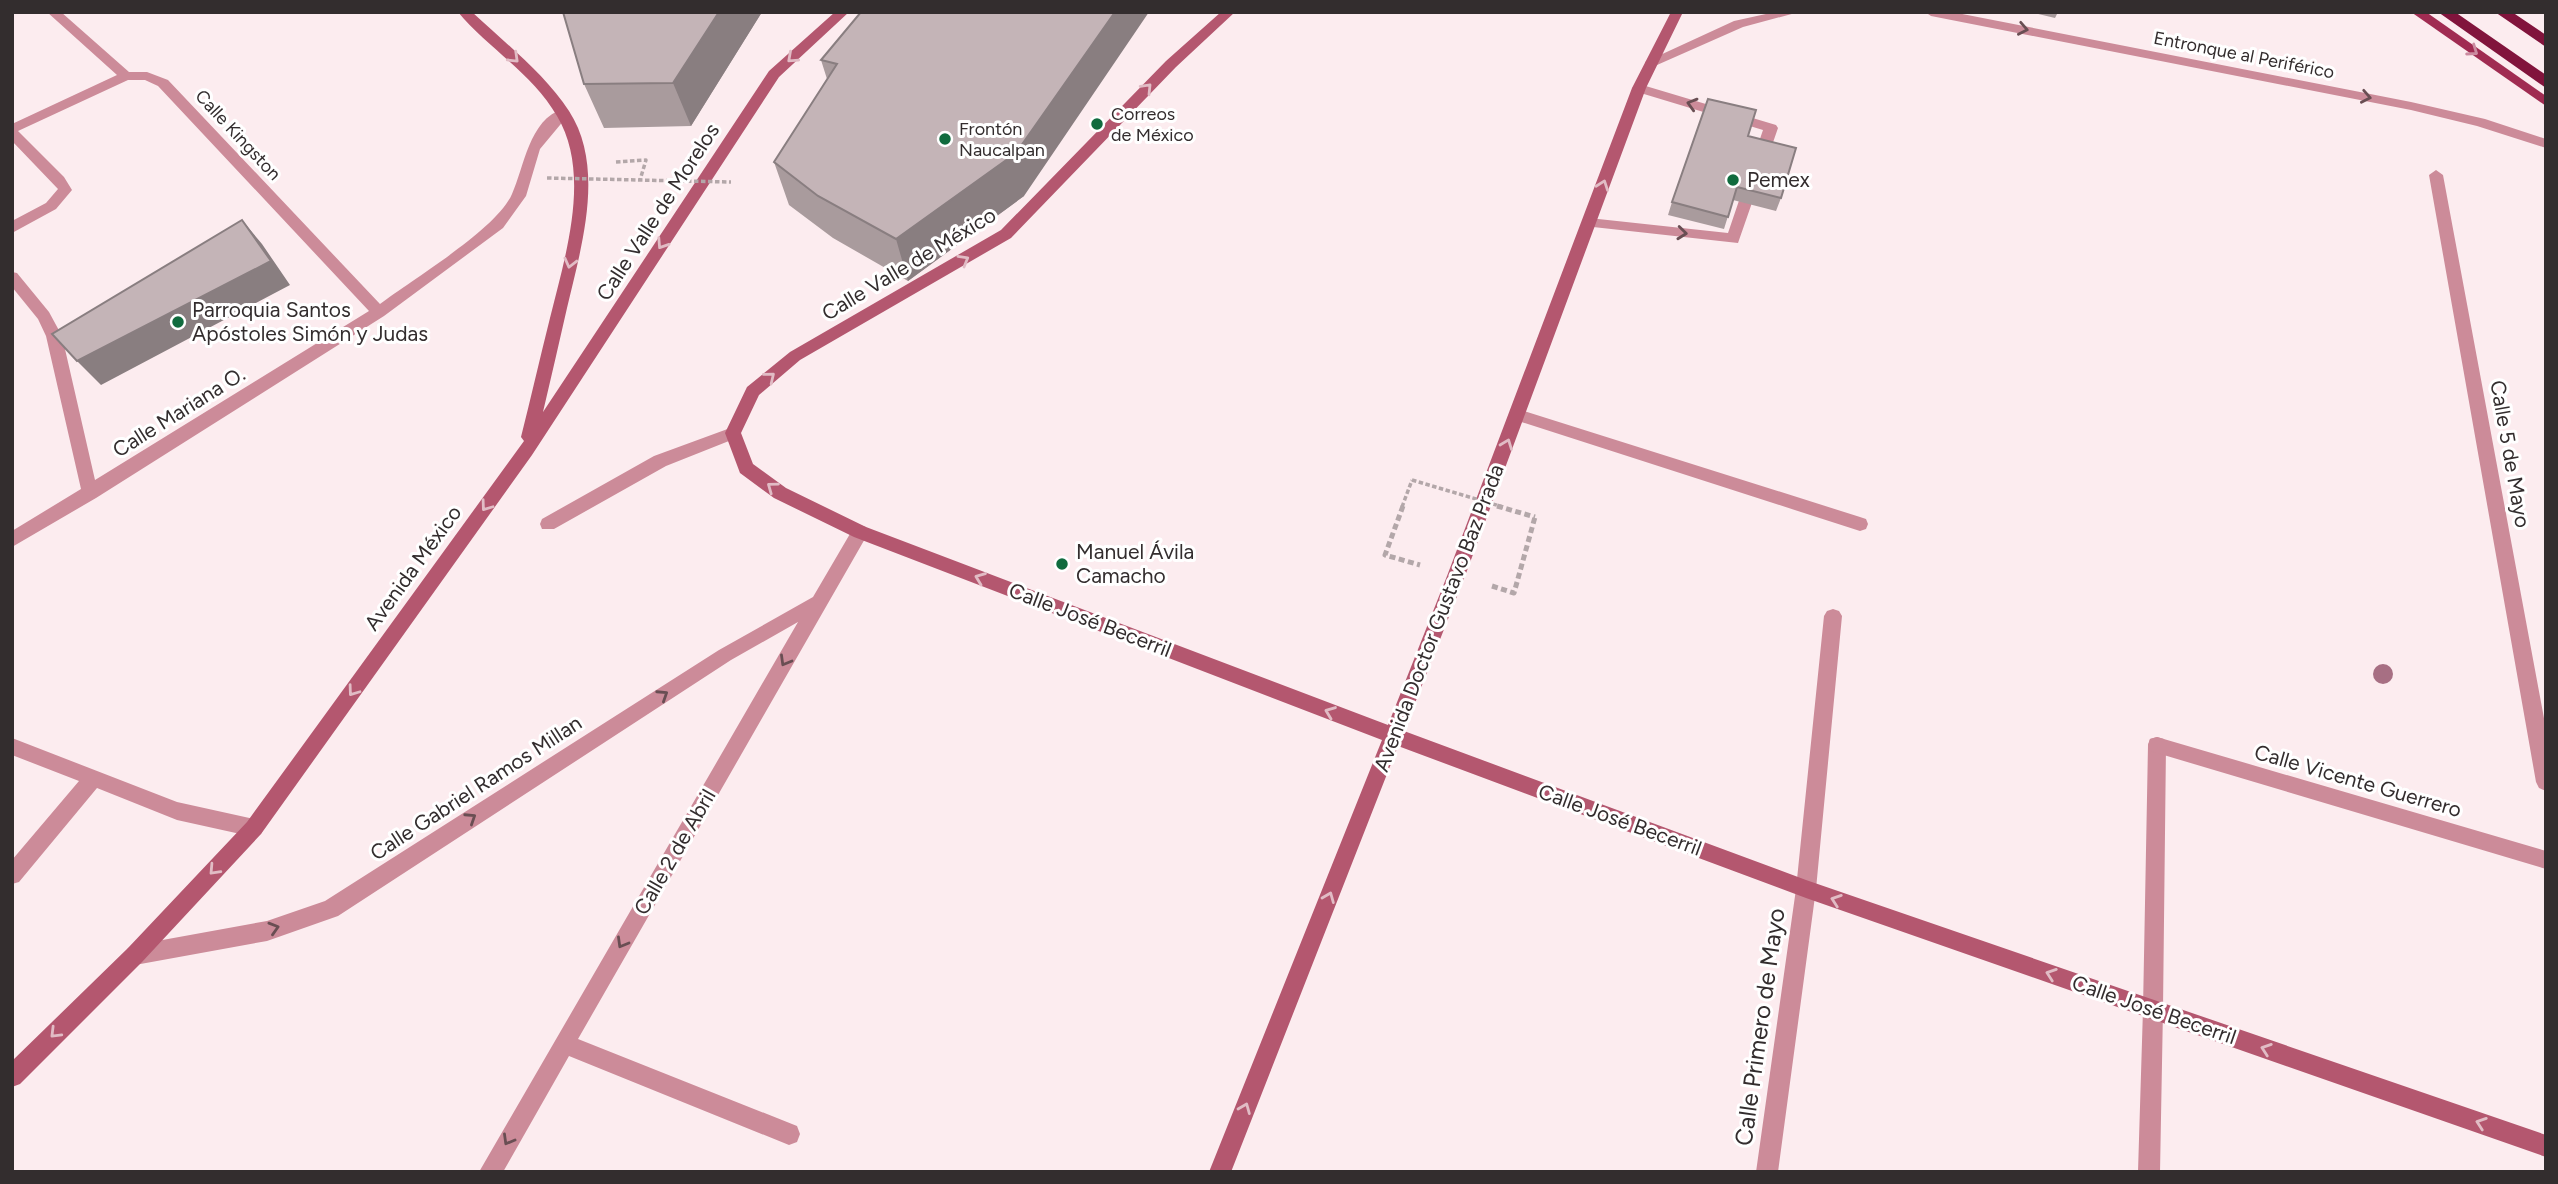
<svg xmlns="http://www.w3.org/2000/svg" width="2558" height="1184" font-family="Figtree,sans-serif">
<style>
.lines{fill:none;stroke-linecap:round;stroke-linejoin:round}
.path-far1{stroke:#b3a7a9;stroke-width:3.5;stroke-dasharray:4.5 2.5;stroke-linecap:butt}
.path{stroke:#b3a7a9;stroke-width:5;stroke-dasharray:6 3.5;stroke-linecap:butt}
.lane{fill:#cc8b99;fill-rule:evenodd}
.street{fill:#cc8b99;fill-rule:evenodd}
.secondary{fill:#b4576f;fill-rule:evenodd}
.primary{fill:#a02c52;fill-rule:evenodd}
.highway{fill:#81143c;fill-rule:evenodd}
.path-bridge-far1{stroke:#b3a7a9;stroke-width:3.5;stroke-dasharray:4.5 2.5;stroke-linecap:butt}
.path-bridge{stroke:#b3a7a9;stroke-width:5;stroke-dasharray:6 3.5;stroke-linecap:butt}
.tree{fill:#a76f83}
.wall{fill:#a99b9d}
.shaded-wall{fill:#897e80}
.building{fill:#c4b4b7;stroke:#897e80;stroke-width:2}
.oneway{stroke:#694e53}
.oneway2{stroke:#cb8ba0}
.oneway3{stroke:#e1bcc5}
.poi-dot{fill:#106b3e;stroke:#fff;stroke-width:2.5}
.labels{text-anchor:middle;stroke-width:6;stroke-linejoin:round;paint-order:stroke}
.far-street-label{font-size:18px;fill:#332d2e;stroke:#fff}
.far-poi-label{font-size:18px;fill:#332d2e;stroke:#fff;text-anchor:start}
.poi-label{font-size:21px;fill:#332d2e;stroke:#fff;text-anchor:start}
.street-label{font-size:21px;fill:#332d2e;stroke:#fff}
.near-street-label{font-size:24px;fill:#332d2e;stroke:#fff}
</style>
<rect width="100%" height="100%" fill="#fcecef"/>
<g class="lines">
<path class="path-far1" d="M616,162L646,160L640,180
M1402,507L1412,480"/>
<path class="path" d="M1403,506L1385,555L1420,565
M1492,586L1514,593L1535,517"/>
<path class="lane" d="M1639,84L1776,125L1778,128L1738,243L1584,226L1582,223L1584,220L1589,218L1728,233L1763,130L1634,91L1632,88Z
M2157,737L2164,739L2166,745L2163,1009L2160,1016L2153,1019L2146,1016L2143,1009L2148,745L2150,739Z"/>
<path class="street" d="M47,12H61L129,72H147L168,80L380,304C413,279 497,229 512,194C524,168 529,119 563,109L570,113L540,149L526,196L503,228L384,316L96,498L12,547V531L81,489L46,336L38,319L12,287V272L17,273L49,312L62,336L95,480L369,311L158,86L145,80H128L18,131L64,177L72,190L56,209L12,233V221L46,203L58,189L12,141V124L117,75Z
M1775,12H1799L1743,27L1657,65H1647L1645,62L1734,21Z
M1925,12H1952L2411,102L2485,119L2546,139V148L2477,126L2411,110L1931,16Z
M2436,170L2443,175L2546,729V791L2539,788L2536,782L2429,175Z
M1518,409L1860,517L1866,519L1868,524L1866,529L1860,531L1512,419L1510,415L1512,411Z
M733,427L741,433L739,437L666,466L554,529H542L540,524L542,519L654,456Z
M860,525L866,527L868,532L866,537L578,1039L797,1126L800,1134L797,1142L789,1145L569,1056L503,1172H479L798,622L731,660L338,916L267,941L135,965L128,962L125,955L128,948L135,945L267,921L325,901L719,650L813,597L854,527Z
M1833,609L1839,611L1842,616L1816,889L1778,1172H1756L1796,889L1824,616L1827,611Z
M2157,737L2546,851V869L2157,753L2150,751L2148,745L2150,739Z
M12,738L177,802L254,819L261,822L264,828L261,834L254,837L177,820L97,788L19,882L12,884V860L79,781L12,755Z
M2153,999L2160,1002L2163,1009L2160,1172H2138L2143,1009L2146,1002Z"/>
<path class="secondary" d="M458,12H472C505,43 544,73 569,111C606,168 581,248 567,308C559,343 551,378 543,412L769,71L835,12H849L779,77L532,455L261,834L142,962L20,1084L12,1087V1061L128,948L247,822L524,441L521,437C531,397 540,358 550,318C565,257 592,174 557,116C533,74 488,48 458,12Z
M1221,12H1235L1176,67L1011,238L800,360L759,395L741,433L753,464L786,488L866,527L1388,725L1447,576L1632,88L1671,12H1683L1646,88L1465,576L1404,731L1806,880L2546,1135V1157L1806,898L1398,746L1231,1172H1209L1382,740L854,537L774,498L740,473L725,433L747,387L790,352L1001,230L1166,61Z"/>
<path class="primary" d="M2411,12H2426L2546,96V106Z"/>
<path class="highway" d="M2438,12H2455L2546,75V88Z
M2495,12H2512L2546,35V47Z"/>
<path class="path-bridge-far1" d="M547,178L731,182
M1412,480L1503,507"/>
<path class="path-bridge" d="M1497,506L1535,517"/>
</g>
<circle class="tree" cx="2383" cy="674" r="10"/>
<path class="wall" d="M563,12H762L691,126L604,128L584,84Z
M861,12L1024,196L908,281L833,238L789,205L774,162L827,79L821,60Z
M2030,12H2058L2055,18Z
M1748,136L1781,198L1776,211L1733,200L1724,229L1668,215L1672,202Z"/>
<path class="shaded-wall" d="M719,12H762L691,126L673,83Z
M1115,12H1149L1024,196L908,281L896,239Z
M242,220L262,244L290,285L101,385L77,361Z"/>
<path class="building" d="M563,12H719L673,83L584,84Z
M861,12H1115L1016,153L896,239L818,196L774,162L837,64L821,60Z
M1708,99L1756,110L1748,136L1796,148L1781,198L1737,187L1728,217L1672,202Z
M242,220L271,261L77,361L52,334Z"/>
<defs><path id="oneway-chevron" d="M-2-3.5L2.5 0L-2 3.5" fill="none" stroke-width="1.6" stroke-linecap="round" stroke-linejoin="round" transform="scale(1.75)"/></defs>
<g class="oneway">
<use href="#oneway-chevron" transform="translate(2023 29) rotate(11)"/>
<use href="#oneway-chevron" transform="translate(2366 97) rotate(11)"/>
<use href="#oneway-chevron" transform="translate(1692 104) rotate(-164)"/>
<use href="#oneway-chevron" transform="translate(1682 233) rotate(6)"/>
<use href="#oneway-chevron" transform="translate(785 661) rotate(120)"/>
<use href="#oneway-chevron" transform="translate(663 695) rotate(-33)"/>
<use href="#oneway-chevron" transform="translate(471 818) rotate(-33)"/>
<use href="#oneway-chevron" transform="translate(274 928) rotate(-17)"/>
<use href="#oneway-chevron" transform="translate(622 943) rotate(120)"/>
<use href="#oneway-chevron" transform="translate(508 1140) rotate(120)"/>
</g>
<use class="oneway2" href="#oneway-chevron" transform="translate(2473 51) rotate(35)"/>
<g class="oneway3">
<use href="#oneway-chevron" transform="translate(514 58) rotate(44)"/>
<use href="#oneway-chevron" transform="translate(792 58) rotate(138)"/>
<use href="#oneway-chevron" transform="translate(1147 88) rotate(-46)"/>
<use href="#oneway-chevron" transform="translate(1603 185) rotate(-70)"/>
<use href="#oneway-chevron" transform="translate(662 244) rotate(123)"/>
<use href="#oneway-chevron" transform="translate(964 260) rotate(-30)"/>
<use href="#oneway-chevron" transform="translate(570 263) rotate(104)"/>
<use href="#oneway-chevron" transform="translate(770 377) rotate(-39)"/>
<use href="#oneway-chevron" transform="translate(1507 444) rotate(-69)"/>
<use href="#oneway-chevron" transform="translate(772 487) rotate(-144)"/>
<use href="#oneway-chevron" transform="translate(486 506) rotate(126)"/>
<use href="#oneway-chevron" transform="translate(980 578) rotate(-159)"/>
<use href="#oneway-chevron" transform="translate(353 691) rotate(126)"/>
<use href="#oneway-chevron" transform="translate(1330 712) rotate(-159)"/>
<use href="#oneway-chevron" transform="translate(214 870) rotate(133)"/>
<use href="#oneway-chevron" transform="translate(1329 897) rotate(-68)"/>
<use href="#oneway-chevron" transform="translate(1836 900) rotate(-161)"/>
<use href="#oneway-chevron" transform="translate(2051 974) rotate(-161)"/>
<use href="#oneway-chevron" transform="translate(55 1033) rotate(135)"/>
<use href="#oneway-chevron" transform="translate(2266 1049) rotate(-161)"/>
<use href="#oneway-chevron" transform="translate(1245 1108) rotate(-68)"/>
<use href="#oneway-chevron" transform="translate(2481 1123) rotate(-161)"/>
</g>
<g class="poi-dot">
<circle cx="1097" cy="124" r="7"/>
<circle cx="945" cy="139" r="7"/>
<circle cx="1733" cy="180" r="7"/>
<circle cx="178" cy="322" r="7"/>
<circle cx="1062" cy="564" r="7"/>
</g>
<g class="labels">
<g class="far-street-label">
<text transform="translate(2244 55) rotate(11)" y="6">Entronque al Periférico</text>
<text transform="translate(238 135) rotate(47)" y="6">Calle Kingston</text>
</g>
<g class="far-poi-label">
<text x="1111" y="120">Correos<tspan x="1111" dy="21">de México</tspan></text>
<text x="959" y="135">Frontón<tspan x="959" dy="21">Naucalpan</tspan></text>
</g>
<g class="poi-label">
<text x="1747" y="187">Pemex</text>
<text x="192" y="317">Parroquia Santos<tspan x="192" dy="24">Apóstoles Simón y Judas</tspan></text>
<text x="1076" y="559">Manuel Ávila<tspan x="1076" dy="24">Camacho</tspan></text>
</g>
<g class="street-label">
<text transform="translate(658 212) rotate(-57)" y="7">Calle Valle de Morelos</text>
<text transform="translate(909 264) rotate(-31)" y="7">Calle Valle de México</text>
<text transform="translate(179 412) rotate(-32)" y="7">Calle Mariana O.</text>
<text transform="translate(2510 454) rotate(80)" y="7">Calle 5 de Mayo</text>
<text transform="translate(413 568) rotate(-54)" y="7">Avenida México</text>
<text transform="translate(1439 618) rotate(-69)" y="7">Avenida Doctor Gustavo Baz Prada</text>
<text transform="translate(1090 620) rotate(21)" y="7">Calle José Becerril</text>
<text transform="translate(2358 781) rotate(16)" y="7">Calle Vicente Guerrero</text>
<text transform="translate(476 788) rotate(-33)" y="7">Calle Gabriel Ramos Millan</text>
<text transform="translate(1620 820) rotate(20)" y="7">Calle José Becerril</text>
<text transform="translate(675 852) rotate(-60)" y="7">Calle 2 de Abril</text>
<text transform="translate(2154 1010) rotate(19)" y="7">Calle José Becerril</text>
</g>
<g class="near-street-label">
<text transform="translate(1760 1027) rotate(-82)" y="8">Calle Primero de Mayo</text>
</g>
</g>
<rect width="2558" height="1184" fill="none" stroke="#332d2e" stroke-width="28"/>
</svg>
